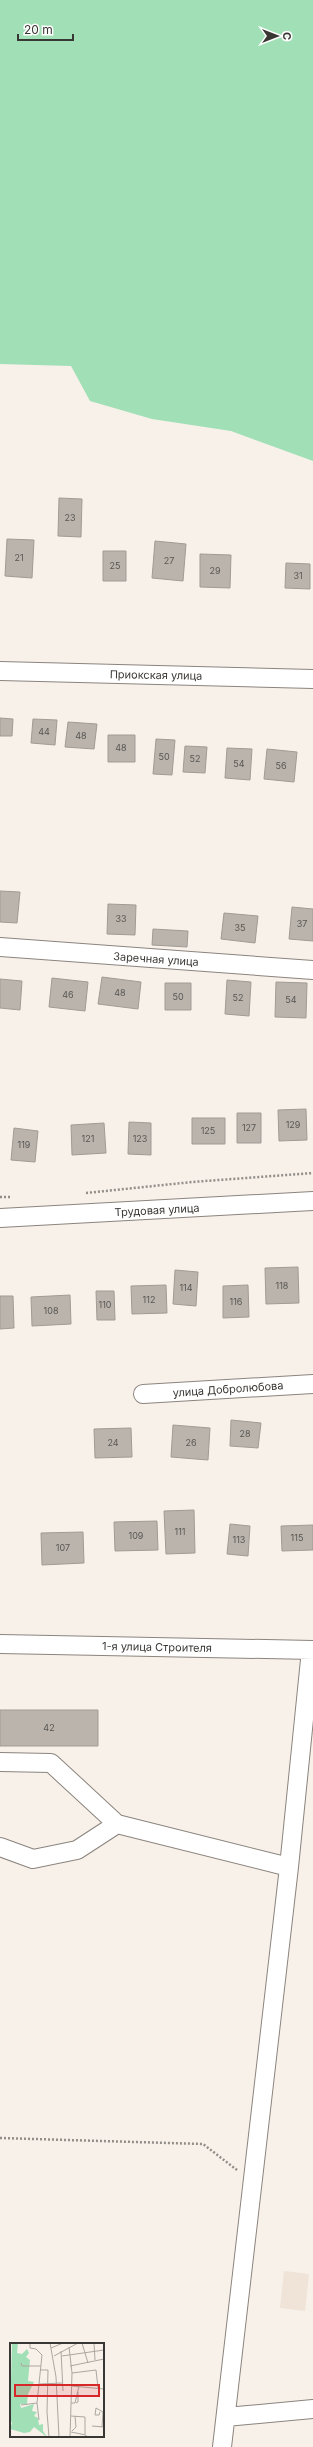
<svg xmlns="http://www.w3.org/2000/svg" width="313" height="2447" font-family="Inter,sans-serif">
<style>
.built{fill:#f0e3d7}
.green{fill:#a1dfb7}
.building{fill:#bab4ad;stroke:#a19b95}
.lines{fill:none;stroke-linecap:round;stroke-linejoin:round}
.minor-casing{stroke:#8b847e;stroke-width:20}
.path{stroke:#918d88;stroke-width:2.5;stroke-dasharray:2 2;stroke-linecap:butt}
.minor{stroke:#fff;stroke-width:18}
.labels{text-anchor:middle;stroke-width:3.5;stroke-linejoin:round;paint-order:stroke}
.number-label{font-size:9px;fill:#595652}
.street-label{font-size:11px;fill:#393734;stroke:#fff}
.inset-road{fill:none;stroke:#aca7a1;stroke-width:1}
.view{fill:#d62828;fill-opacity:0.15;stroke:#d62828;stroke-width:2}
.inset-edge{fill:none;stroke:#393734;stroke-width:2}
</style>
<rect width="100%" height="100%" fill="#f8f1ea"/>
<path class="built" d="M284,2271L309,2274L305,2311L280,2308Z"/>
<path class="green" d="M0,0H313V461L231,431L152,419L90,401L71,366L0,364Z"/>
<path class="building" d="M59,498L82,499L81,537L58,536Z
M7,539L34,540L32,578L5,576Z
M155,541L186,544L183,581L152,578Z
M103,551H126V581H103Z
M200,554L231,555L230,588L200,587Z
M286,563L310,564V589L285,588Z
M0,718L13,719L12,736H0Z
M33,719L57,720L55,745L31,743Z
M68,722L97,724L94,749L65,747Z
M108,735H135V762H108Z
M156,739L175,740L172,775L153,774Z
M185,746L207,747L205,773L183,772Z
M227,748L252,749L250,780L225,778Z
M267,749L297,752L294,782L264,779Z
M0,891L20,892L17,923L0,922Z
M108,904L136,905L135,935L107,934Z
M292,907L313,909V941L289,939Z
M224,913L258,916L255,943L221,939Z
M153,929L188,931L187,947L152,945Z
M102,977L141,982L138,1009L98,1004Z
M52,978L88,982L85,1011L49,1007Z
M0,979L22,981L20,1010L0,1008Z
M227,980L251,982L249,1016L225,1014Z
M276,982L307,983L306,1018L275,1017Z
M165,983H191V1010H165Z
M306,1109L307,1140L279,1141L278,1110Z
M237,1113H261V1143H237Z
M192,1118H225V1144H192Z
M129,1122L151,1123V1155L128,1154Z
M104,1123L106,1153L72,1155L71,1125Z
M14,1128L38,1131L35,1162L11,1160Z
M298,1267L299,1303L266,1304L265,1268Z
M175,1270L198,1272L196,1306L173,1304Z
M166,1285L167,1313L132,1314L131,1286Z
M248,1285L249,1317L223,1318V1286Z
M96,1291H114L115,1320H97Z
M70,1295L71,1324L32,1326L31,1297Z
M0,1296H13L14,1328L0,1329Z
M231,1420L261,1423L258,1448L230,1446Z
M173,1425L210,1428L208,1460L171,1457Z
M131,1428L132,1457L95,1458L94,1429Z
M194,1510L195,1553L166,1554L164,1511Z
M157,1521L158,1550L115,1551L114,1522Z
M230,1524L250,1526L248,1556L227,1554Z
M313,1525V1550L282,1551L281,1526Z
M83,1532L84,1563L42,1565L41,1533Z
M0,1710H98V1746H0Z"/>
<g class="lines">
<g class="minor-casing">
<path id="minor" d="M0,671L313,679
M0,947L313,970
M0,1218L313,1201
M143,1394L313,1384
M0,1644L313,1650
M0,1762L51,1763L117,1824L289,1867
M0,1847L33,1859L77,1850L117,1824
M226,2417L313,2409
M222,2447L289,1867L311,1650"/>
</g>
<path class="path" d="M86,1193L192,1182L313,1173
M0,1197H12
M0,2138L203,2144L237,2170"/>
<use href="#minor" class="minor"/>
</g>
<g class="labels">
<g class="number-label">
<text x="70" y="521">23</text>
<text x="19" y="561">21</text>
<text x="169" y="564">27</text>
<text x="115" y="569">25</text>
<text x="215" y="574">29</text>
<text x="298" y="579">31</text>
<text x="44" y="735">44</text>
<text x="81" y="739">48</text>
<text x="121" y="751">48</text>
<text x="164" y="760">50</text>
<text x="195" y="762">52</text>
<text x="239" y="767">54</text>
<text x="281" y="769">56</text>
<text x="121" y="922">33</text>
<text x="302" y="927">37</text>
<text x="240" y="931">35</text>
<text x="120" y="996">48</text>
<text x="68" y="998">46</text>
<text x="178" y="1000">50</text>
<text x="238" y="1001">52</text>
<text x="291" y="1003">54</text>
<text x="293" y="1128">129</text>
<text x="249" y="1131">127</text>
<text x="208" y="1134">125</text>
<text x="88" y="1142">121</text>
<text x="140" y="1142">123</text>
<text x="24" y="1148">119</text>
<text x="282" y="1289">118</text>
<text x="186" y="1291">114</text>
<text x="149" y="1303">112</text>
<text x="236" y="1305">116</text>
<text x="105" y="1308">110</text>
<text x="51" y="1314">108</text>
<text x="245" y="1437">28</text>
<text x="113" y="1446">24</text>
<text x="191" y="1446">26</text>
<text x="180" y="1535">111</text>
<text x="136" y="1539">109</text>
<text x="297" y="1541">115</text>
<text x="239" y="1543">113</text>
<text x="63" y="1551">107</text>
<text x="49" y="1731">42</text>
</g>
<g class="street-label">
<text transform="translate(156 675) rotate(1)" y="4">Приокская улица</text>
<text transform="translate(156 959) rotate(4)" y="4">Заречная улица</text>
<text transform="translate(157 1210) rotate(-3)" y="4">Трудовая улица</text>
<text transform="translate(228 1389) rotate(-4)" y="4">улица Добролюбова</text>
<text transform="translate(157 1647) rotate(1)" y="4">1-я улица Строителя</text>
</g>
</g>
<g transform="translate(10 2343)">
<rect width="94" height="94" fill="#f8f1ea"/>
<path d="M2,0H8L7,10L12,11L17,6L19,10L16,14L20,17L18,38L24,39L18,51L17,61H10L11,65L24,61L22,68L27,69L24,73L28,75L29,82L33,81V88L37,94L24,84L20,89L14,90L0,86L2,80L0,76Z" fill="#a1dfb7"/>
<path class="inset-road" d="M20,0V5L26,6L32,12M40,0L46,34L49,94M72,0L78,20M84,0L85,17M59,4L62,30L60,94M41,5L53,0M51,8L53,48M44,13L68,0M52,13L94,7M11,20L12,23H31M60,23L94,16M31,27H38L37,69L39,94M62,30L86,27L88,45M29,41L52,40M62,43L94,46M61,60H65L69,43M66,60L68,59V49M11,62L27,60M90,69L89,72H85L86,65L93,69L92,84M61,73L75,74V91M29,77L27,60L32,12M82,83L94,84M62,88L66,84L65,73M61,89L76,92V94"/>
<path class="view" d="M5,42H89V53H5Z"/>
<rect width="94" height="94" class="inset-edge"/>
</g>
<g transform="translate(277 36) rotate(90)" stroke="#ffffff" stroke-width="3" paint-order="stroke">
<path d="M0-3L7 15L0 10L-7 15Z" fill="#393734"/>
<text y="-6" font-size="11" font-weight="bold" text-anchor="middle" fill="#393734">С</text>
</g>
<path d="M18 34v6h55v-6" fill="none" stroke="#393734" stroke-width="2"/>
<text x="24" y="34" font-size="12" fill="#393734" stroke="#ffffff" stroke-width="3" paint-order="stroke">20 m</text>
</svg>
